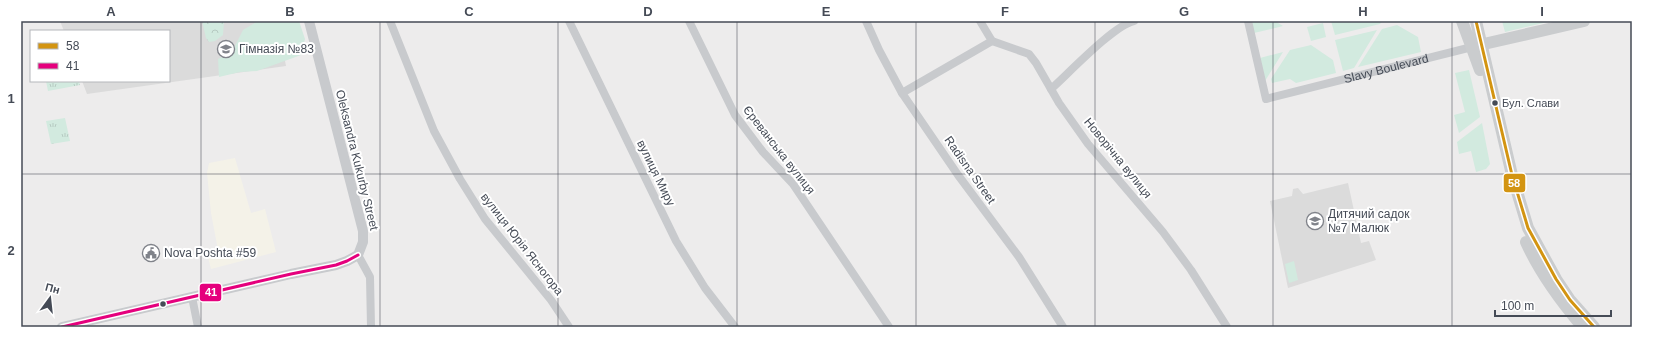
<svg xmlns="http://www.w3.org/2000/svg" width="1653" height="348" font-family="Helvetica,sans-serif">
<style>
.commercial{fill:#f4f2e8}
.education{fill:#dbdbdb}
.grass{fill:#d2eadf}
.forest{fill:url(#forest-crowns)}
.park{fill:url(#park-tufts)}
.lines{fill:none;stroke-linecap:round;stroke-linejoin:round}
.minor{stroke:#c8cacd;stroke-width:8}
.tertiary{stroke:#c8cacd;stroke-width:10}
.secondary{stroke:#caccce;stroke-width:12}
.bus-1-casing{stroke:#fff;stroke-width:6}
.bus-2-casing{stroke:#fff;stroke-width:6}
.bus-1{stroke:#d39411;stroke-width:3}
.bus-2{stroke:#e5007d;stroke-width:3}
.grid{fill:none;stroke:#454b56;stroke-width:1;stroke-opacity:0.55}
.bus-dot{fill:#454b56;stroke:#fff;stroke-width:1.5}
.labels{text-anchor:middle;stroke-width:4;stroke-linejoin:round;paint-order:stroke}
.bus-label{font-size:11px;fill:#454b56;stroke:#fff;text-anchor:start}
.poi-label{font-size:12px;fill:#454b56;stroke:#fff;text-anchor:start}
.street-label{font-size:12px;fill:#454b56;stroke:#fff}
.line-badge{stroke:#fff;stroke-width:1.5}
.badge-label{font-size:11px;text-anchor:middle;font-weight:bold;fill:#fff}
.neatline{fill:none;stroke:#454b56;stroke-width:1.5}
.grid-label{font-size:13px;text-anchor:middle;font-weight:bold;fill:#454b56}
</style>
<defs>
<pattern id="forest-crowns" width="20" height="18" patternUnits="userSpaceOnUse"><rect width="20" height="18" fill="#d2eadf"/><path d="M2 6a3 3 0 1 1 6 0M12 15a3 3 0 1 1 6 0" fill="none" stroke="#b6cac1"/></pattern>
<pattern id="park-tufts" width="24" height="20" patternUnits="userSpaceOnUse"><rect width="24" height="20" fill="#d2eadf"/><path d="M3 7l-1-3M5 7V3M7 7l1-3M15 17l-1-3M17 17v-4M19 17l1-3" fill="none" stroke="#b6cac1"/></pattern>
</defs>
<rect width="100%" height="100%" fill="#edecec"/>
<path class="commercial" d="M235,158L251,213L265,209L276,252L211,269L207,253L218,250L211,213L207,173L209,163Z"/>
<path class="education" d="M60,21H277L286,66L87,94L82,81H169V31H64Z
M1348,183L1361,243L1369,241L1376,260L1288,288L1270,201L1292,196L1293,189L1298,188L1303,194Z"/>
<path class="grass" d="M258,21H299L305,39L301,55L257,71L240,72L219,77L218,59L232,52L243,30Z
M1251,21H1275L1283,26L1254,33Z
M1331,21H1382L1380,24L1335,35Z
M1502,21H1552L1505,32Z
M1323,23L1326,37L1311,41L1307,27Z
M1397,25L1418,37L1421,52L1358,67L1382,29Z
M1377,30L1354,68L1343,71L1335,40Z
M1311,45L1333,60L1336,73L1296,83L1290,79L1272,83L1271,79L1290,50Z
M1283,52L1265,81L1260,58Z
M1469,70L1480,117L1459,133L1454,115L1465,112L1455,73Z
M1482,123L1490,164L1486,169L1476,172L1471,151L1459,154L1457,142Z
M1294,261L1298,280L1289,283L1285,264Z"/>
<path class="forest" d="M202,21H224L223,35L215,41L209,42L206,38Z"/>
<path class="park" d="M46,81H79L80,85L48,91Z
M65,118L70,141L51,144L46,121Z"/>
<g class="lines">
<g class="minor">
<path d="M390,21L434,131L460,179L485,219L551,300L569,327"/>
<path d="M569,21L676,241L705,288L735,327"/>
<path d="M689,21L735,115L763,152L793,184L889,327"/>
<path d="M866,21L879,50L902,93L958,175L1019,257L1063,327"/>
<path d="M980,21L992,41L1029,54L1036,63L1059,103L1088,144L1163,232L1191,270L1227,327"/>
<path id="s1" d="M1248,21L1266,99L1472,47"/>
<path d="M1051,89C1068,74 1114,25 1134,21"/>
<path d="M902,93L992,41"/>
<path d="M358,255L370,277L371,327"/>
<path d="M192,297L198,327"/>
</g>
<path class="tertiary" d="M62,327L291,274L336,265L347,261L358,255L363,242V231L309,21"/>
<path class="secondary" d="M1462,21L1480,70
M1476,21L1512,175L1528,228L1556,279L1570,300L1594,327
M1475,46L1584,21
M1526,242C1540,273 1559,299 1581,325"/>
<g class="bus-1-casing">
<path id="bus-1" d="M1476,21L1512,175L1528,228L1556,279L1570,300L1594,327"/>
</g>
<g class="bus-2-casing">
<path id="bus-2" d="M62,327L291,274L336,265L347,261L358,255"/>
</g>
<use href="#bus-1" class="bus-1"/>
<use href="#bus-2" class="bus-2"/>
</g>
<path class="grid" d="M201,21V327M380,21V327M558,21V327M737,21V327M916,21V327M1095,21V327M1273,21V327M1452,21V327M21,174H1632"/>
<defs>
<g id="school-ring" transform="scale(0.9)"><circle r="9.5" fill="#fff" stroke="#80838a" stroke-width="1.5"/><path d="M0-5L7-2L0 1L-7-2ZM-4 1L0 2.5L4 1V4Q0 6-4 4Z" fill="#80838a"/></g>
<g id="civic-ring" transform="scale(0.9)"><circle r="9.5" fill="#fff" stroke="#80838a" stroke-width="1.5"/><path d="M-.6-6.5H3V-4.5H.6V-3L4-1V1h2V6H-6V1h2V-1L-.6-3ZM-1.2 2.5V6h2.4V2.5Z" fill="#80838a"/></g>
</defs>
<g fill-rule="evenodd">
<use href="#school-ring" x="226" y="49"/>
<use href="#school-ring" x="1315" y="221"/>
<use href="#civic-ring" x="151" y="253"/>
</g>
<g class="bus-dot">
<circle cx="1495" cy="103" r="3.5"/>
<circle cx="163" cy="304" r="3.5"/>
</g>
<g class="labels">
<g class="bus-label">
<text x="1502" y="107">Бул. Слави</text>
</g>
<g class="poi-label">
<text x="239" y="53">Гімназія №83</text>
<text x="1328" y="218">Дитячий садок<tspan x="1328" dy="14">№7 Малюк</tspan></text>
<text x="164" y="257">Nova Poshta #59</text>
</g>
<g class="street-label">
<text dy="4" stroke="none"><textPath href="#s1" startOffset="204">Slavy Boulevard</textPath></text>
<text transform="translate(779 150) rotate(52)" y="4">Єреванська вулиця</text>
<text transform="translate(1118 158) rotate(51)" y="4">Новорічна вулиця</text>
<text transform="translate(357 160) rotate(76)" y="4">Oleksandra Kukurby Street</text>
<text transform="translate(970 170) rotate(55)" y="4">Radisna Street</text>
<text transform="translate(656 173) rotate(64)" y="4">вулиця Миру</text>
<text transform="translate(522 244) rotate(52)" y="4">вулиця Юрія Ясногора</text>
</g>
</g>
<g class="line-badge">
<rect x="1503" y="173" width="23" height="20" rx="4" fill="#d39411"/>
<rect x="199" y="283" width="23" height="19" rx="4" fill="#e5007d"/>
</g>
<g class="badge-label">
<text x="1514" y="187">58</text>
<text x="211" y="296">41</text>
</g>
<rect width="1653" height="348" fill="none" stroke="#ffffff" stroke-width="44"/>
<rect x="30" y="30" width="140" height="52" fill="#ffffff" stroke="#b5b7bb"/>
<rect x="38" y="43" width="20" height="6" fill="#d39411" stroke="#b5b7bb"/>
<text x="66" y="50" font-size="12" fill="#454b56">58</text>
<rect x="38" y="63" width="20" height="6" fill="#e5007d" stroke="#b5b7bb"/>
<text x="66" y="70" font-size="12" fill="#454b56">41</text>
<g transform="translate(50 298) rotate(15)" stroke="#ffffff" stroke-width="3" paint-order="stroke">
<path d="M0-3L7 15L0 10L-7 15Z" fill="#454b56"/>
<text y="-6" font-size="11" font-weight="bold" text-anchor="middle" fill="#454b56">Пн</text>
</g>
<path d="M1495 310v6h116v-6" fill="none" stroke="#454b56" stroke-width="2"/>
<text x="1501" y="310" font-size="12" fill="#454b56" stroke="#ffffff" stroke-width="3" paint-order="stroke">100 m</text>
<rect x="22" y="22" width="1609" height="304" class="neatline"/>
<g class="grid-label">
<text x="111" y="16">A</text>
<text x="290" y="16">B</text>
<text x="469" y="16">C</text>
<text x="648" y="16">D</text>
<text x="826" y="16">E</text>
<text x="1005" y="16">F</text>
<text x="1184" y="16">G</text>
<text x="1363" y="16">H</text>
<text x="1542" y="16">I</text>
<text x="11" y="103">1</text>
<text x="11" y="255">2</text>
</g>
</svg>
